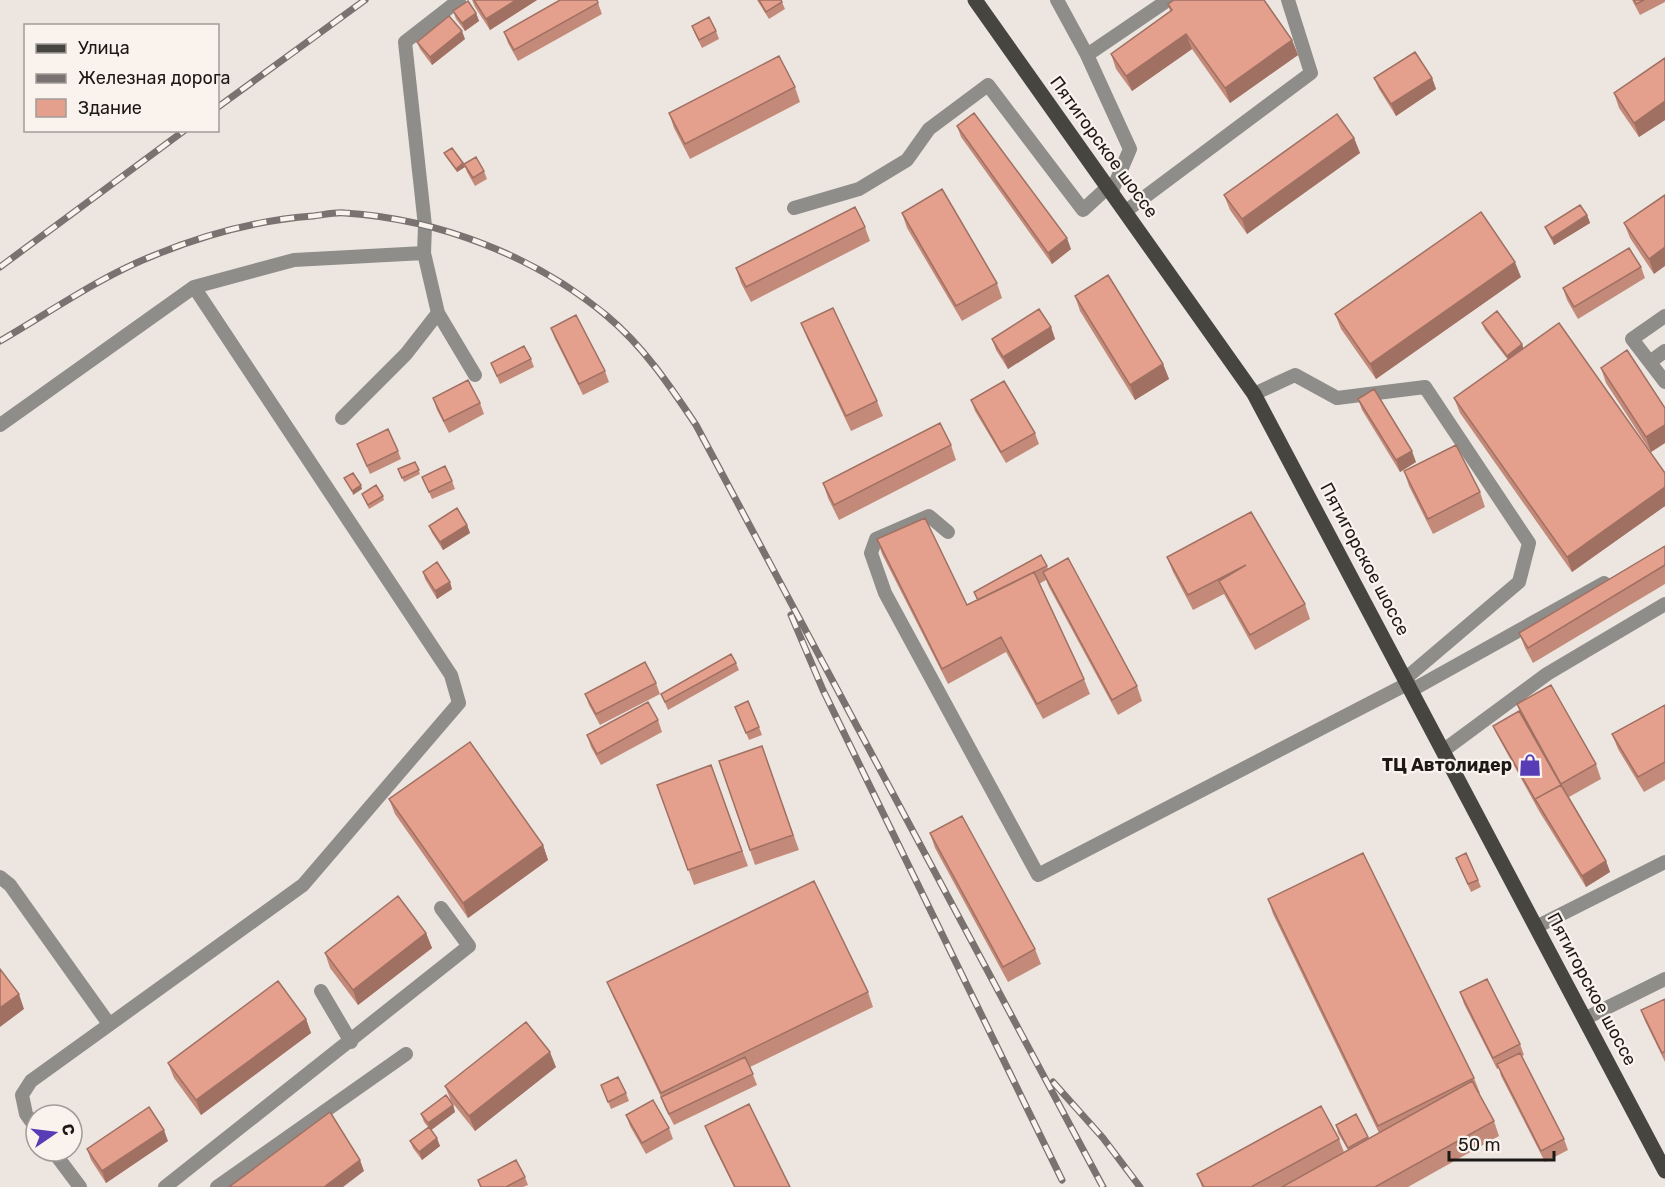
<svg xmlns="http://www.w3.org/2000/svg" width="1665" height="1187" font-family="Rubik,sans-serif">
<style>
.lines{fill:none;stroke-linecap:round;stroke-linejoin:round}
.minor{stroke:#8e8d8a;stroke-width:14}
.major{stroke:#47453f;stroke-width:15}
.rail-casing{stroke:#787370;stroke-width:7}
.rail{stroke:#faf3ed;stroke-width:4.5;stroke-dasharray:14;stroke-linecap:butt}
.wall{fill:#c48a79}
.shaded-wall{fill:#a07063}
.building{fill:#e4a08d;stroke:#a07063;stroke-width:1.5}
.labels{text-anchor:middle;stroke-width:4.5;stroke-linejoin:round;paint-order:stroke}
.street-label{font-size:18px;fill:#1c1917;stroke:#faf3ed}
.poi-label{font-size:18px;font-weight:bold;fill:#1c1917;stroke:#faf3ed;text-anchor:end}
</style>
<rect width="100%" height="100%" fill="#ede6e0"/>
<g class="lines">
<path class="minor" d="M459,0L405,42L425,226L424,253L438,313L475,375
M1057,0L1087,55L1130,149L1112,191
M1087,55L1168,0
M794,208L859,189L907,160L929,129L988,85L1083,210L1108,187
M1126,211L1311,73L1288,0
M1665,316L1632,339L1665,382
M1650,362L1665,351
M1254,394L1295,375L1337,398L1425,387L1529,543L1519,582L1406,678
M342,418L406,354L438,313
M0,425L194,287L294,260L424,253
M948,532L929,516L876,539L871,553L885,593L1038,875L1409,683
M1412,690L1604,583
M1444,750L1547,674L1665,604
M0,877L10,885L109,1024
M1538,926L1665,862
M321,991L351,1042
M1586,1018L1665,979
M36,1128L26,1114L22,1095L31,1081L303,885L459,703L451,675L194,287
M53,1151L80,1187
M165,1187L469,946L441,908
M217,1187L406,1054"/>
<path class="major" d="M975,0L1254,394L1665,1171"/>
<g class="rail-casing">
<path id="rail" d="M218,107L365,0
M0,267L185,130
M0,341C50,312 101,276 155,255C206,234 258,220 313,216C323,215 334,212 345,213C439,219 535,256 607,316C644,347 670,386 696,425L1103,1187
M791,615L823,690L1062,1180
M1053,1082L1103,1138L1140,1187"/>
</g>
<use href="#rail" class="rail"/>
</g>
<path class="wall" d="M472,0H537L490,30L475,7Z
M757,0H781L785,9L769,19Z
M1632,0H1665V2L1640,15Z
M598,3L602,14L518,61L508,43L504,32Z
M1168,4L1292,40L1298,55L1230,103L1192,49L1132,91L1116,69L1111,54L1170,11Z
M453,11L476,13L479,21L465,31L456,19Z
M692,26L716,31L719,39L702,48L695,34Z
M465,39L432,65L420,49L417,42Z
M1665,58V120L1639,137L1619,108L1614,93Z
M1374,78H1432L1436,89L1396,116L1379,89Z
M795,87L800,102L690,159L674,128L669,113Z
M957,126L1071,249L1052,264L961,137Z
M1354,138L1360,153L1247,234L1230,210L1224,195Z
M444,153L465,167L457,172L446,157Z
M464,164L484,171L487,179L475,186L467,172Z
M1665,195L1654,274L1630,238L1624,223Z
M902,213L997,283L1002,298L962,321L907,228Z
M1587,215L1590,223L1554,245L1548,234L1545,227Z
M865,227L870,241L751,302L741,283L736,268Z
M1641,267L1645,278L1578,319L1567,300L1563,288Z
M1521,277L1376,379L1341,329L1335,314Z
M1075,296L1163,364L1169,379L1135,400L1080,311Z
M801,323L877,401L883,416L851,431L807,338Z
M1482,323L1524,349L1665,473V506L1572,572L1460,413L1454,398L1508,360L1485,330Z
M1051,327L1055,339L1008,369L996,350L992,339Z
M551,328L605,371L609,382L583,395L555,339Z
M531,359L534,367L500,384L491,363Z
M1601,368L1665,408V443L1651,452L1606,383Z
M433,398L480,403L484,414L449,433L437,410Z
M1358,399L1416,462L1400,472L1362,410Z
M971,400L1035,433L1039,444L1006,463L975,411Z
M357,444L398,451L401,459L370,474Z
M951,445L956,460L839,520L828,498L823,483Z
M415,462L420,474L404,482L398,469Z
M1404,471L1480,492L1485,507L1433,534L1409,486Z
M422,477L452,481L455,489L432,499Z
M362,494L383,496L384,500L369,509Z
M1251,512L1305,604L1310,619L1255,650L1224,594L1193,610L1173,572L1167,557Z
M467,525L470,533L443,550L432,533L429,526Z
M877,539L967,605L977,600L974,592L1047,566L1048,569L1137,686L1142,701L1118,715L1049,587L1046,580L1039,584L1084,679L1090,694L1043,719L1006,652L948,684L882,554Z
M1665,546V584L1533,663L1525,648L1519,633Z
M423,572L452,589L437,599L425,579Z
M736,663L739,670L668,710L661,694Z
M656,683L660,694L600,725L589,705L585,694Z
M1517,704L1596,764L1601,779L1569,797L1606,861L1610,872L1586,887L1539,811L1496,733L1493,726L1521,715Z
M1665,705V780L1644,792L1618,749L1612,734Z
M738,714L759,727L762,735L749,740Z
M658,720L662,732L601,765L591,747L587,735Z
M762,746L799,850L755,865L719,761Z
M711,765L748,866L694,885L657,785Z
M389,799L543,845L548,860L468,918L395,814Z
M930,833L1035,949L1041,964L1008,982L935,848Z
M1456,858L1478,880L1481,887L1471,892Z
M1268,899L1474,1078L1480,1093H1479L1494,1121L1499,1136L1408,1187H1202L1197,1174L1339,1139L1344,1152L1348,1150L1338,1133L1336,1125L1356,1114L1369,1139L1379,1133L1273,914Z
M426,933L432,948L358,1005L330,968L325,953Z
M607,982L868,992L873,1007L750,1067L757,1085L674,1125L665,1108L661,1097L613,996Z
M1460,992L1520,1044L1524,1055L1522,1056L1564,1139L1568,1150L1545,1162L1501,1076L1499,1068L1497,1069L1464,1004Z
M1665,999V1062L1645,1021L1641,1010Z
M306,1019L311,1033L201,1115L174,1078L168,1063Z
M556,1067L475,1131L451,1101L445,1086Z
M601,1085L626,1093L629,1101L611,1109Z
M453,1105L455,1112L431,1130L440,1146L422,1160L413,1148L410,1141L428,1127L424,1122L421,1114Z
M626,1115L669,1128L673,1139L646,1154L630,1126Z
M705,1126L790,1187H734L711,1141Z
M168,1141L106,1183L91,1160L87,1149Z
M525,1177L528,1185L523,1187H480L478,1180Z"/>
<path class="shaded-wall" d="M516,0H537L490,30L486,19Z
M476,13L479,21L465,31L462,23Z
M462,31L465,39L432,65L430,57Z
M1186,34L1192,49L1132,91L1126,76Z
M1292,40L1298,55L1230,103L1225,88Z
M1432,78L1436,89L1396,116L1391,104Z
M1665,101V120L1639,137L1634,123Z
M1354,138L1360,153L1247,234L1242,219Z
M463,163L465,167L457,172L456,169Z
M1587,215L1590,223L1554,245L1552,238Z
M1067,238L1071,249L1052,264L1048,253Z
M1665,247V266L1654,274L1649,259Z
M1515,262L1521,277L1376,379L1370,364Z
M1051,327L1055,339L1008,369L1003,357Z
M1522,344L1525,352L1510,363L1507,356Z
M1163,364L1169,379L1135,400L1130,385Z
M1665,425V443L1651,452L1646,437Z
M1412,451L1416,462L1400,472L1396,460Z
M361,485L362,489L353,495L352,491Z
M1665,487V506L1572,572L1567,557Z
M467,525L470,533L443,550L440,542Z
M450,582L452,589L437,599L435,591Z
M543,845L548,860L468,918L463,903Z
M1606,861L1610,872L1586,887L1582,876Z
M426,933L432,948L358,1005L353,990Z
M19,994L24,1009L0,1027V1008Z
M306,1019L311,1033L201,1115L196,1100Z
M550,1052L556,1067L475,1131L469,1116Z
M453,1105L455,1112L430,1131L428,1123Z
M164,1130L168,1141L106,1183L102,1171Z
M437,1138L440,1146L422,1160L419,1152Z
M360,1160L364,1171L343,1187H324Z"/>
<path class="building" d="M474,0H516L486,19Z
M560,0H597L598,3L514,50L504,32Z
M759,0H781L782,2L766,12Z
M1174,0H1264L1292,40L1225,88L1186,34L1126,76L1111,54L1172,10L1168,4Z
M1634,0H1644L1636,4Z
M468,1L476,13L462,23L453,11Z
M449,16L462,31L430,57L417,42Z
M709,17L716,31L699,40L692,26Z
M1415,52L1432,78L1391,104L1374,78Z
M779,56L795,87L685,144L669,113Z
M1665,58V101L1634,123L1614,93Z
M974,113L1067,238L1048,253L957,126Z
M1337,114L1354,138L1242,219L1224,195Z
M452,148L463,163L456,169L444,153Z
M476,157L484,171L473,178L464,164Z
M942,189L997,283L956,306L902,213Z
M1665,195V247L1649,259L1624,223Z
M1580,205L1587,215L1552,238L1545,227Z
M855,207L865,227L746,287L736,268Z
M1481,212L1515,262L1370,364L1335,314Z
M1629,248L1641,267L1574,307L1563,288Z
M1108,275L1163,364L1130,385L1075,296Z
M833,308L877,401L846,416L801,323Z
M1039,309L1051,327L1003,357L992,339Z
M1497,311L1522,344L1507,356L1482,323Z
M576,315L605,371L579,384L551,328Z
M1559,323L1665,473V487L1567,557L1454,398Z
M524,346L531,359L497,376L491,363Z
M1627,350L1665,408V425L1646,437L1601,368Z
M468,380L480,403L444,421L433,398Z
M1004,381L1035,433L1001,452L971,400Z
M1374,389L1412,451L1396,460L1358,399Z
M940,423L951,445L834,505L823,483Z
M388,429L398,451L367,466L357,444Z
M1456,445L1480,492L1428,519L1404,471Z
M415,462L419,470L402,478L398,469Z
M445,466L452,481L429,492L422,477Z
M353,473L361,485L352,491L344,478Z
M376,485L383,496L368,505L362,494Z
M457,508L467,525L440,542L429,526Z
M1251,512L1305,604L1250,635L1219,581L1246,565L1188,595L1167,557Z
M925,518L967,605L1034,572L1084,679L1037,704L1001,637L942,669L877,539Z
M1665,546V565L1528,648L1519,633Z
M1041,555L1047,566L978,600L974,592Z
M1068,558L1137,686L1112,700L1043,572Z
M437,562L450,582L435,591L423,572Z
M731,654L736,663L665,702L661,694Z
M645,662L656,683L596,714L585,694Z
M1551,685L1596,764L1561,784L1517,704Z
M748,701L759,727L746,733L735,707Z
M648,702L658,720L597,754L587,735Z
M1665,705V762L1638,777L1612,734Z
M1519,711L1561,785L1535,799L1537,803L1493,726Z
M470,742L543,845L463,903L389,799Z
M762,746L793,835L750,850L719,761Z
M711,765L742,851L688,870L657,785Z
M1561,785L1606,861L1582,876L1535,799Z
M962,816L1035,949L1003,967L930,833Z
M1363,853L1474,1078L1378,1126L1268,899Z
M1466,853L1478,880L1468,884L1456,858Z
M814,881L868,992L661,1093L607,982Z
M398,896L426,933L353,990L325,953Z
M0,969L19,994L0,1008Z
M1487,979L1520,1044L1493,1058L1460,992Z
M278,981L306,1019L196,1100L168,1063Z
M1665,999V1051L1662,1053L1641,1010Z
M526,1022L550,1052L469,1116L445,1086Z
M1520,1053L1564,1139L1541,1151L1497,1064Z
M745,1057L753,1074L669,1114L661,1097Z
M618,1077L626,1093L608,1102L601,1085Z
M1472,1081L1494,1121L1375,1187H1282Z
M446,1095L453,1105L428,1123L421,1114Z
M653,1100L669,1128L642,1143L626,1115Z
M749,1104L790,1187H735L705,1126Z
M1321,1106L1339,1139L1251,1187H1204L1197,1174Z
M149,1107L164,1130L102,1171L87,1149Z
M330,1112L360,1160L324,1187H229Z
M1356,1114L1368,1137L1348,1148L1336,1125Z
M429,1127L437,1138L419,1152L410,1141Z
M516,1160L525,1177L506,1187H481L478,1180Z"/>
<defs>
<g id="shop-bare" transform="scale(1.8)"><path d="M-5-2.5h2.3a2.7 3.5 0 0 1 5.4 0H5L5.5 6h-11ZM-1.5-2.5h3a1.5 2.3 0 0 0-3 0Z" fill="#563db5" stroke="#faf3ed" stroke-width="2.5" paint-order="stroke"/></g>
</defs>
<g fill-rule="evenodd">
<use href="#shop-bare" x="1530" y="765"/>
</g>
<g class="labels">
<g class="street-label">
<text transform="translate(1104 147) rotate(54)" y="6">Пятигорское шоссе</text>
<text transform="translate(1365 559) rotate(62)" y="6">Пятигорское шоссе</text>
<text transform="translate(1592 989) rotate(62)" y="6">Пятигорское шоссе</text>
</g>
<g class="poi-label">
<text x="1512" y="771">ТЦ Автолидер</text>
</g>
</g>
<rect x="24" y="24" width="195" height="108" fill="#faf3ed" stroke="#a19c97" stroke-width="1.5"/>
<rect x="36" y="44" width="30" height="9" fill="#47453f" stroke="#a19c97" stroke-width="1.5"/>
<text x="78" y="54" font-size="18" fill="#1c1917">Улица</text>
<rect x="36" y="74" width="30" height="9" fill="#787370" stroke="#a19c97" stroke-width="1.5"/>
<text x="78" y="84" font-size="18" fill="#1c1917">Железная дорога</text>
<rect x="36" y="99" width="30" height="18" fill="#e4a08d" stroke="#a19c97" stroke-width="1.5"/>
<text x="78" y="114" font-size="18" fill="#1c1917">Здание</text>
<g transform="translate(54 1133) rotate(76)"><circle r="28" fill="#faf3ed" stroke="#a19c97" stroke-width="1.5"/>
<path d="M0-4.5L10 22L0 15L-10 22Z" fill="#563db5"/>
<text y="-9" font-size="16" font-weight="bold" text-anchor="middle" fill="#1c1917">С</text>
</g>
<path d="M1449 1151v9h105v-9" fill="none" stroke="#1c1917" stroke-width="3"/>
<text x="1458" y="1151" font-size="18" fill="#1c1917" stroke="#faf3ed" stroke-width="4.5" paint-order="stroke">50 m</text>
</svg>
